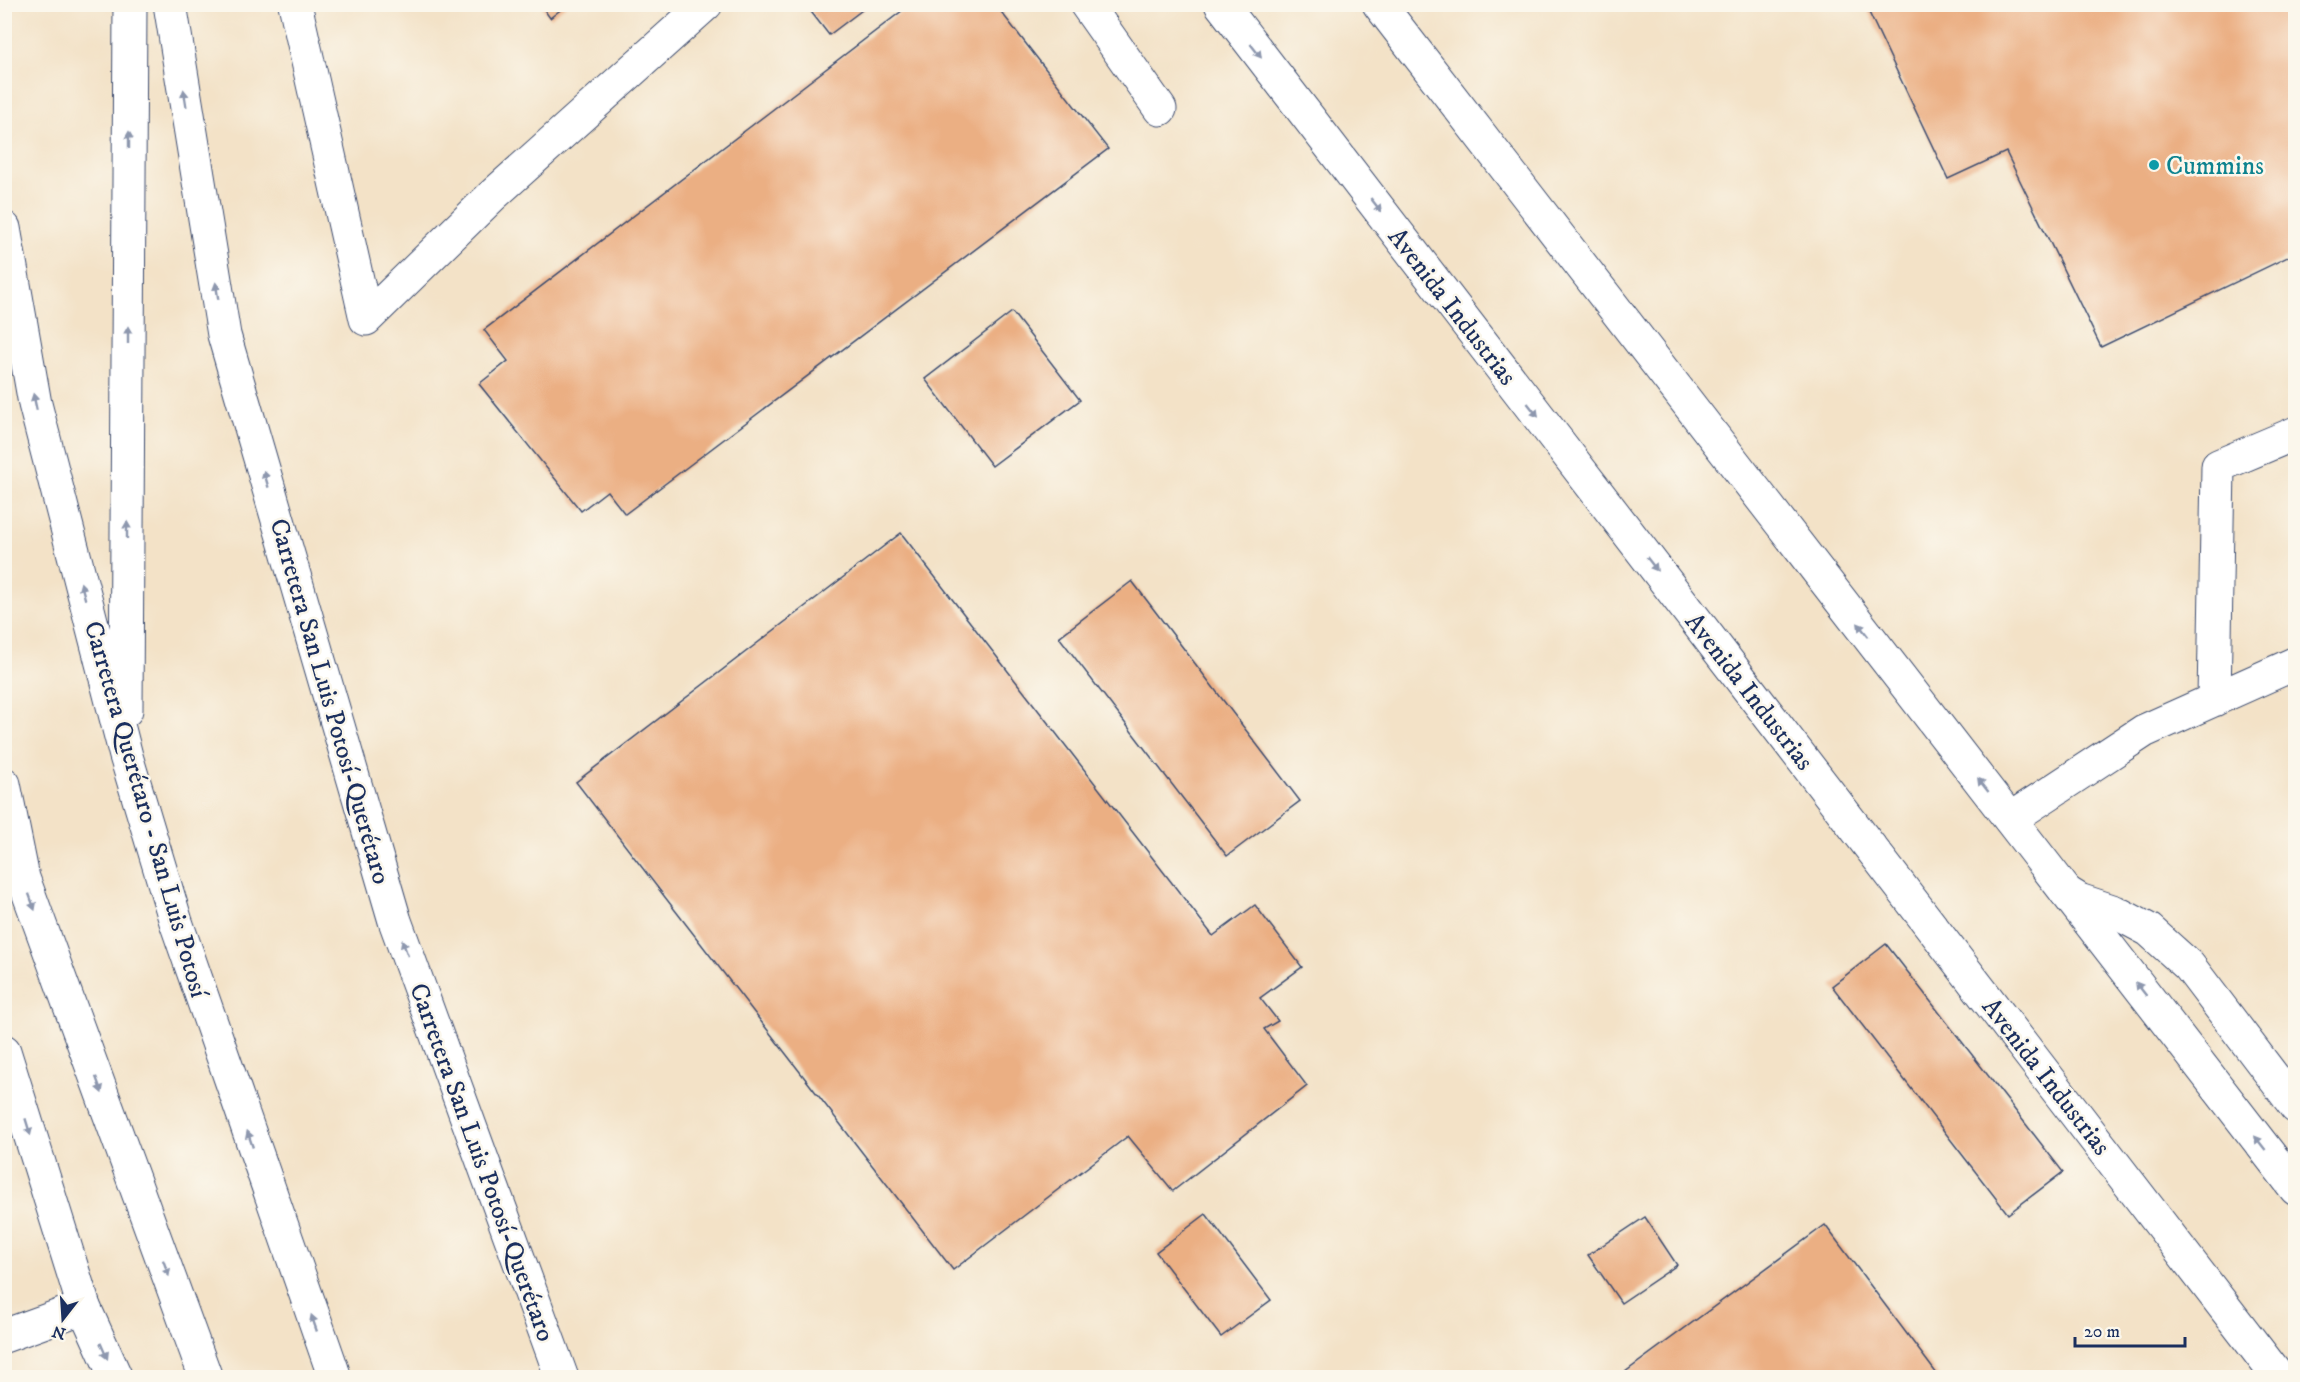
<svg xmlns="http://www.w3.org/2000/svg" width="2300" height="1382" font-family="'IM FELL DW Pica',serif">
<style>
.building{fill:#ebaf83}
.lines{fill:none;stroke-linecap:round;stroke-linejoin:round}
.minor-casing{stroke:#3b4a6e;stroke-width:35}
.major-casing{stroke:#3b4a6e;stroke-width:35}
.highway-casing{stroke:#3b4a6e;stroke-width:35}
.minor{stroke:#fff;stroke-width:33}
.major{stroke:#fff;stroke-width:33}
.highway{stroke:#fff;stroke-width:33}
.oneway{fill:#8d97ae}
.culture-dot{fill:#0f9aa8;stroke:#fbf7ec;stroke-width:2}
.labels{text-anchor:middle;stroke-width:5;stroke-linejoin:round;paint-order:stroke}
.culture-label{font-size:26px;fill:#0d838f;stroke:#fbf7ec;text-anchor:start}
.street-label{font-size:26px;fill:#1b2f5e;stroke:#fbf7ec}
</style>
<rect width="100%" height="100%" fill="#fbf7ec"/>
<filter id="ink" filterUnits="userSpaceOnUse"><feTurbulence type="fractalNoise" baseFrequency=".0167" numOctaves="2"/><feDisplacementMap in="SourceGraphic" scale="12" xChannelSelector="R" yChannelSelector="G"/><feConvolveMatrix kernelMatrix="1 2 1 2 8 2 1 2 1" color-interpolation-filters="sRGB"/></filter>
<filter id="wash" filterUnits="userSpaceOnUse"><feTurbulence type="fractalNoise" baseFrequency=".008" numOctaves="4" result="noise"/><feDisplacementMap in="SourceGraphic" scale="24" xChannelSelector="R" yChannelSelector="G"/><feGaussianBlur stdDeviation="1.35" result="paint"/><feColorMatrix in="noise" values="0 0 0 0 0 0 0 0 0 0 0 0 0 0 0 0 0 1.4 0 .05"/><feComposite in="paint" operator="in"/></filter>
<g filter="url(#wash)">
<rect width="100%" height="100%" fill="#f3e2c7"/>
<g id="blocks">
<path class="building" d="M540,4H568L550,18Z
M805,4H870L829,35Z
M911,4H995L1108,149L625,514L607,491L581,511L479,384L508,361L484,330Z
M1865,4H2296V253L2101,347L2006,152L1948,179Z
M1012,312L1080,400L992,466L925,379Z
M901,533L1213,936L1255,905L1302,967L1260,998L1278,1021L1264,1029L1307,1086L1173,1191L1128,1136L953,1270L576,782Z
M1132,581L1300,801L1227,856L1059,637Z
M1886,944L2063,1172L2008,1214L1832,986Z
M1206,1214L1271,1300L1221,1337L1156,1252Z
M1645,1217L1677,1265L1621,1303L1588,1255Z
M1825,1225L1940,1378H1617Z"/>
</g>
</g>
<g filter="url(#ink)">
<use href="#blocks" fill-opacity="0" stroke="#3b4a6e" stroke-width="1.5"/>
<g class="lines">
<g class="minor-casing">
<path id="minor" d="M295,4L366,319
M1086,4L1160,109
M366,319L492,196L706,4
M2214,700L2218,466L2296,433
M2010,819L2144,731L2296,663
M2066,892L2079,900L2115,912L2149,930L2189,966L2296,1107
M4,1336L84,1307"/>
</g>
<g class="major-casing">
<path id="major" d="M170,4L224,335L395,921L562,1378
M1221,4L2279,1378
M1379,4L2296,1189
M4,1051L84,1307L116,1378"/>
</g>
<g class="highway-casing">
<path id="highway" d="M4,228L35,404L126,756L176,922L335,1378
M126,710L130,4
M4,784L23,878L206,1378"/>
</g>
<use href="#minor" class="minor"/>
<use href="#major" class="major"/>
<use href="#highway" class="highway"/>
</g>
<defs><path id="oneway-solid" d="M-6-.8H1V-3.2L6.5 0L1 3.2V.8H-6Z" transform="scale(1.5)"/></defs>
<g class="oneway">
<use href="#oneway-solid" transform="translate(1256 51) rotate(52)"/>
<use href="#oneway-solid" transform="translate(185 98) rotate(-99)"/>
<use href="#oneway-solid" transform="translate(129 140) rotate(-90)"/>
<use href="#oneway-solid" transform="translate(1376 205) rotate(52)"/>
<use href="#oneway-solid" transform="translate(217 291) rotate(-99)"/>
<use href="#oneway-solid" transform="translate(128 335) rotate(-90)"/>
<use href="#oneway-solid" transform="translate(35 402) rotate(-102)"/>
<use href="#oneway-solid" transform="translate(1533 410) rotate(52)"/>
<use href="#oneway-solid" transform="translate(266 479) rotate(-106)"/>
<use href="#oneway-solid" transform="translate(127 530) rotate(-90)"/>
<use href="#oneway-solid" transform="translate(1652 564) rotate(52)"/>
<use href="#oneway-solid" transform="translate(83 591) rotate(-105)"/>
<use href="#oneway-solid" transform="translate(1863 630) rotate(-128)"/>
<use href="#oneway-solid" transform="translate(1983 785) rotate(-128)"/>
<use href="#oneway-solid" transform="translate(32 902) rotate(70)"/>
<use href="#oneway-solid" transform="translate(405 948) rotate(-110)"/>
<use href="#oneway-solid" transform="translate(2141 989) rotate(-128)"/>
<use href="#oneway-solid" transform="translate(99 1085) rotate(70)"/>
<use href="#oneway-solid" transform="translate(28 1127) rotate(73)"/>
<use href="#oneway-solid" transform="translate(250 1139) rotate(-109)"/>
<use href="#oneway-solid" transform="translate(2260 1143) rotate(-128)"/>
<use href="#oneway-solid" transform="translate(166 1268) rotate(70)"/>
<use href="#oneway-solid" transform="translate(314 1323) rotate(-109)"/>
<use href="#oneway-solid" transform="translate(104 1351) rotate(66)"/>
</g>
</g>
<circle class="culture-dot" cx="2154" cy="165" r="6"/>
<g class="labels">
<g class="culture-label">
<text x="2166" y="174">Cummins</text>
</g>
<g class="street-label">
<text transform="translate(1453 306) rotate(52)" y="9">Avenida Industrias</text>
<text transform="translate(1750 691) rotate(52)" y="9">Avenida Industrias</text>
<text transform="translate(331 701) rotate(74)" y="9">Carretera San Luis Potosí-Querétaro</text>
<text transform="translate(147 809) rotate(74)" y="9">Carretera Querétaro - San Luis Potosí</text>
<text transform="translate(2047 1076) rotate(52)" y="9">Avenida Industrias</text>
<text transform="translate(483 1162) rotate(70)" y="9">Carretera San Luis Potosí-Querétaro</text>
</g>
</g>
<rect width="2300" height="1382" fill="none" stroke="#fbf7ec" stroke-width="24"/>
<g transform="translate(63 1319) rotate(197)" stroke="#fbf7ec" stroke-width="4.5" paint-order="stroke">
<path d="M0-4.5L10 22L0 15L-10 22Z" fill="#1b2f5e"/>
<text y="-9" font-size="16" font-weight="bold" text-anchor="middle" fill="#1b2f5e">N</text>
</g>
<path d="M2075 1337v9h110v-9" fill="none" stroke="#1b2f5e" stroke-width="3"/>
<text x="2084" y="1337" font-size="18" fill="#1b2f5e" stroke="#fbf7ec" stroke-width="4.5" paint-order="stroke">20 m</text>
</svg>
